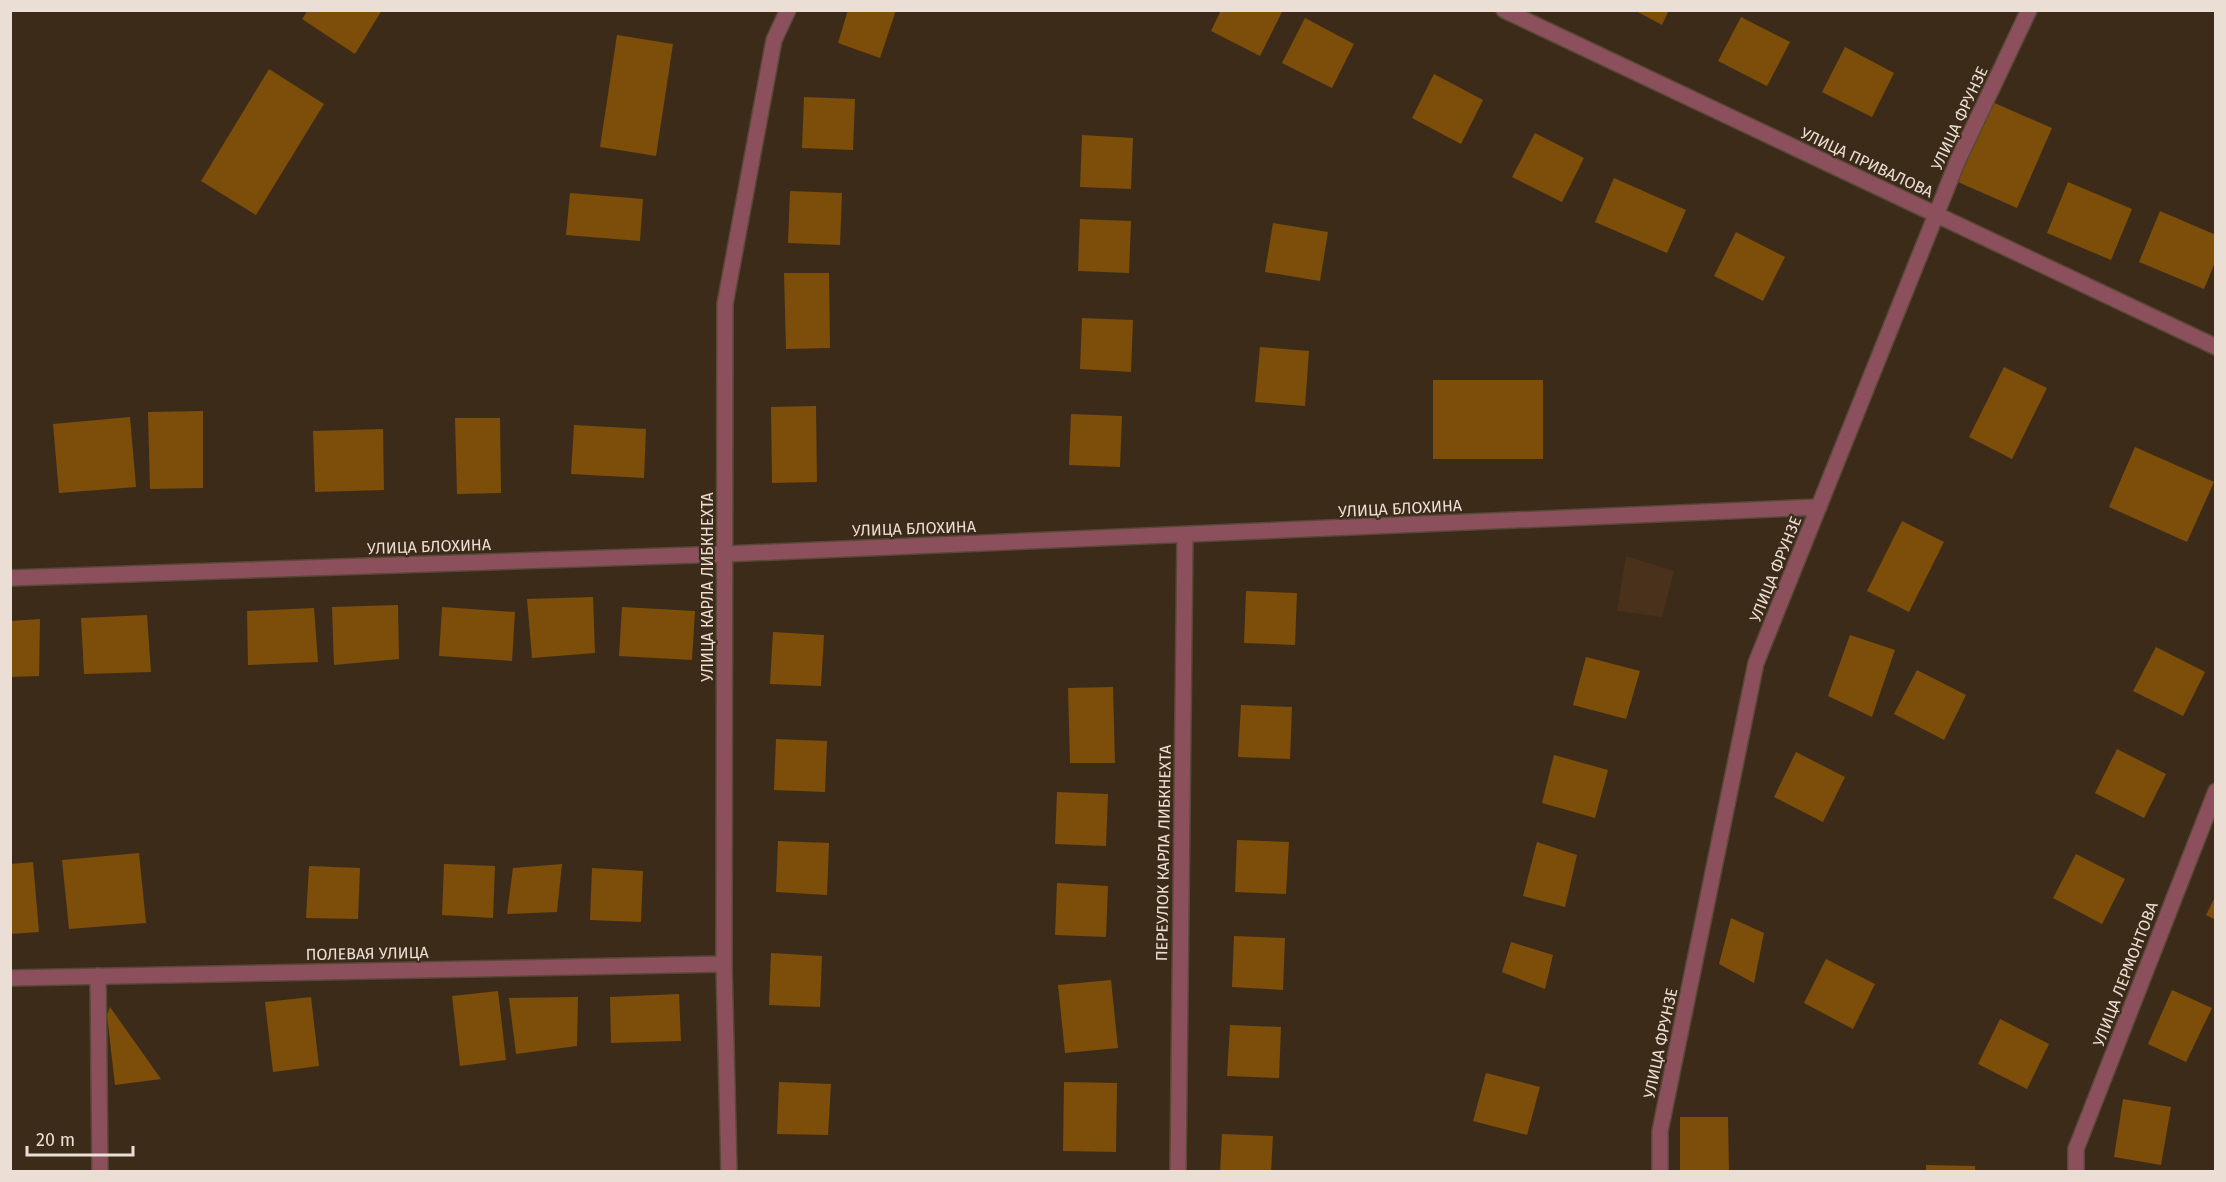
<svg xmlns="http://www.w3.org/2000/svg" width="2226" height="1182" font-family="'Fira Sans',sans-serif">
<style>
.built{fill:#4a311c}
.building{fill:#7c4e09}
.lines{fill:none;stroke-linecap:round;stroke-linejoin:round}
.minor-casing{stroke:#594838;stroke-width:18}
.minor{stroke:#8c505c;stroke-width:15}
.labels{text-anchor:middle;stroke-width:4.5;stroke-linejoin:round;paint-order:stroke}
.street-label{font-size:16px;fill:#ebded4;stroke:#3d2b1a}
</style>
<rect width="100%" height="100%" fill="#3d2b1a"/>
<path class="built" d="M1626,556L1674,571L1662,617L1617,611Z"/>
<path class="building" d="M308,10H382L355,54L302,19Z
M848,10H896L880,58L838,43Z
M1221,10H1280L1282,12L1260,56L1211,31Z
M1634,10H1669L1662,25Z
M1741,17L1790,42L1767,86L1718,61Z
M1305,18L1354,44L1332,88L1282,63Z
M617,35L673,44L656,156L600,147Z
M1845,47L1894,73L1872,117L1822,92Z
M269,69L324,104L256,215L201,181Z
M1434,74L1483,100L1461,144L1412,118Z
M804,97L855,99L853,150L802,148Z
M1992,102L2052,128L2017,208L1958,182Z
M1535,133L1584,158L1562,202L1512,177Z
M1082,135L1133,138L1131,189L1080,187Z
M1614,178L1686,210L1667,253L1595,222Z
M2068,182L2132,209L2111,260L2047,233Z
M790,191L842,193L840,245L788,243Z
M570,193L643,199L640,241L566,235Z
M2160,211L2216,235V260L2204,289L2139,262Z
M1080,219L1131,221L1129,273L1078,271Z
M1273,223L1328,232L1320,281L1265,272Z
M1736,232L1785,257L1763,301L1714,276Z
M784,273H829L830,348L786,349Z
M1082,318L1133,320L1131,372L1080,369Z
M1260,347L1309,351L1305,406L1255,402Z
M2004,367L2047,388L2012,459L1969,437Z
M1433,380H1543V459H1433Z
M816,406L817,482L772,483L771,407Z
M203,411V488L150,489L148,412Z
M1071,414L1122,416L1120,467L1069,465Z
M130,417L136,487L59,493L53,424Z
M455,418H500L501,493L457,494Z
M574,425L646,429L644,478L571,474Z
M383,429L384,490L315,492L313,431Z
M2135,447L2214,482L2187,542L2109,507Z
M1902,521L1944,542L1909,612L1867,591Z
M1246,591L1297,593L1295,645L1244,643Z
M593,597L595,653L532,658L527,599Z
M398,605L399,659L334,665L332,607Z
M442,607L515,612L512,661L439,656Z
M622,607L695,611L692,660L619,656Z
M314,608L318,662L248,665L247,611Z
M147,615L151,672L84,674L81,618Z
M40,619L39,676L10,677V621Z
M773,632L824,635L821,686L770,684Z
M1850,635L1895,650L1872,717L1828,696Z
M2156,647L2205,672L2183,716L2133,691Z
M1586,657L1640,671L1626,719L1573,705Z
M1917,670L1966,695L1944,740L1894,714Z
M1113,687L1115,763H1070L1068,688Z
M1241,705L1292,707L1290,759L1238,757Z
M776,739L827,741L825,792L774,790Z
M2117,749L2166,774L2144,818L2095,793Z
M1796,752L1845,777L1823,822L1774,797Z
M1554,755L1608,770L1595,818L1542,803Z
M1057,792L1108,794L1106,846L1055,844Z
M1237,840L1289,842L1286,894L1235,892Z
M778,841L829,843L827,895L776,892Z
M1537,842L1577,855L1565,907L1523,896Z
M139,853L146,923L69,929L62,860Z
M2076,854L2125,879L2102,924L2053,898Z
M33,862L39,932L10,934V864Z
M444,864L495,866L493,918L442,915Z
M562,864L557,912L507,914L513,868Z
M309,866L360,868L358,919L306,918Z
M592,868L643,871L641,922L590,920Z
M1057,883L1108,886L1106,937L1055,935Z
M2216,895V920L2206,915Z
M1731,918L1764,933L1754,983L1719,964Z
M1234,936L1285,938L1283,990L1232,987Z
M1511,942L1553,955L1545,989L1502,972Z
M771,953L822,956L820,1007L769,1005Z
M1826,959L1875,984L1853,1029L1804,1003Z
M1111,980L1118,1048L1065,1053L1058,985Z
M2172,990L2212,1008L2186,1062L2148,1044Z
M498,991L506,1060L460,1066L452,996Z
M679,994L681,1041L611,1043L610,997Z
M311,997L319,1066L273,1072L265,1002Z
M578,997L577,1046L516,1054L509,998Z
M110,1007L161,1079L115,1085L107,1015Z
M2000,1019L2049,1044L2027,1089L1978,1064Z
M1230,1025L1281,1027L1279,1078L1227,1076Z
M1486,1073L1540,1087L1527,1135L1473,1121Z
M779,1082L831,1084L828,1135L777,1134Z
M1064,1082L1117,1083L1116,1152L1063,1151Z
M2123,1099L2171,1107L2161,1165L2114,1157Z
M1680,1117H1728L1729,1172H1680Z
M1222,1134L1273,1136L1271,1172H1220Z
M1926,1165L1975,1166V1172H1926Z"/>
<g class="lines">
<g class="minor-casing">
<path id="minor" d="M1504,10L2216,347
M10,578L726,554L1819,507
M98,976L100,1172
M10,978L724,964
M729,1172L724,964L725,304L774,40L788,10
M1178,1172L1185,535
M1660,1172V1131L1756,663L1958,160L2029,10
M2076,1172V1149L2216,791"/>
</g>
<use href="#minor" class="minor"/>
</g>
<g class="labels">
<g class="street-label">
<text transform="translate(1959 118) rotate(-65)" y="6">УЛИЦА ФРУНЗЕ</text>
<text transform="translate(1867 162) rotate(25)" y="6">УЛИЦА ПРИВАЛОВА</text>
<text transform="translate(1400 508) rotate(-3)" y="6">УЛИЦА БЛОХИНА</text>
<text transform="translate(914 528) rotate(-2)" y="6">УЛИЦА БЛОХИНА</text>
<text transform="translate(429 546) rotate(-2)" y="6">УЛИЦА БЛОХИНА</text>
<text transform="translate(1775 569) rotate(-68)" y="6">УЛИЦА ФРУНЗЕ</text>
<text transform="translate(707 587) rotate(-90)" y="6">УЛИЦА КАРЛА ЛИБКНЕХТА</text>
<text transform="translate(1163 853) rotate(-89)" y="6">ПЕРЕУЛОК КАРЛА ЛИБКНЕХТА</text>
<text transform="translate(367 953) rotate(-1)" y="6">ПОЛЕВАЯ УЛИЦА</text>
<text transform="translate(2125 974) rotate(-69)" y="6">УЛИЦА ЛЕРМОНТОВА</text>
<text transform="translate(1660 1043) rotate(-78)" y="6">УЛИЦА ФРУНЗЕ</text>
</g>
</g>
<rect width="2226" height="1182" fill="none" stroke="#ebded4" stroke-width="24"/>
<path d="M27 1146v9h106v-9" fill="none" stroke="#ebded4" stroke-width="3"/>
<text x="36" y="1146" font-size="18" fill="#ebded4" stroke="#3d2b1a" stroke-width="4.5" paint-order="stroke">20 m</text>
</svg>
